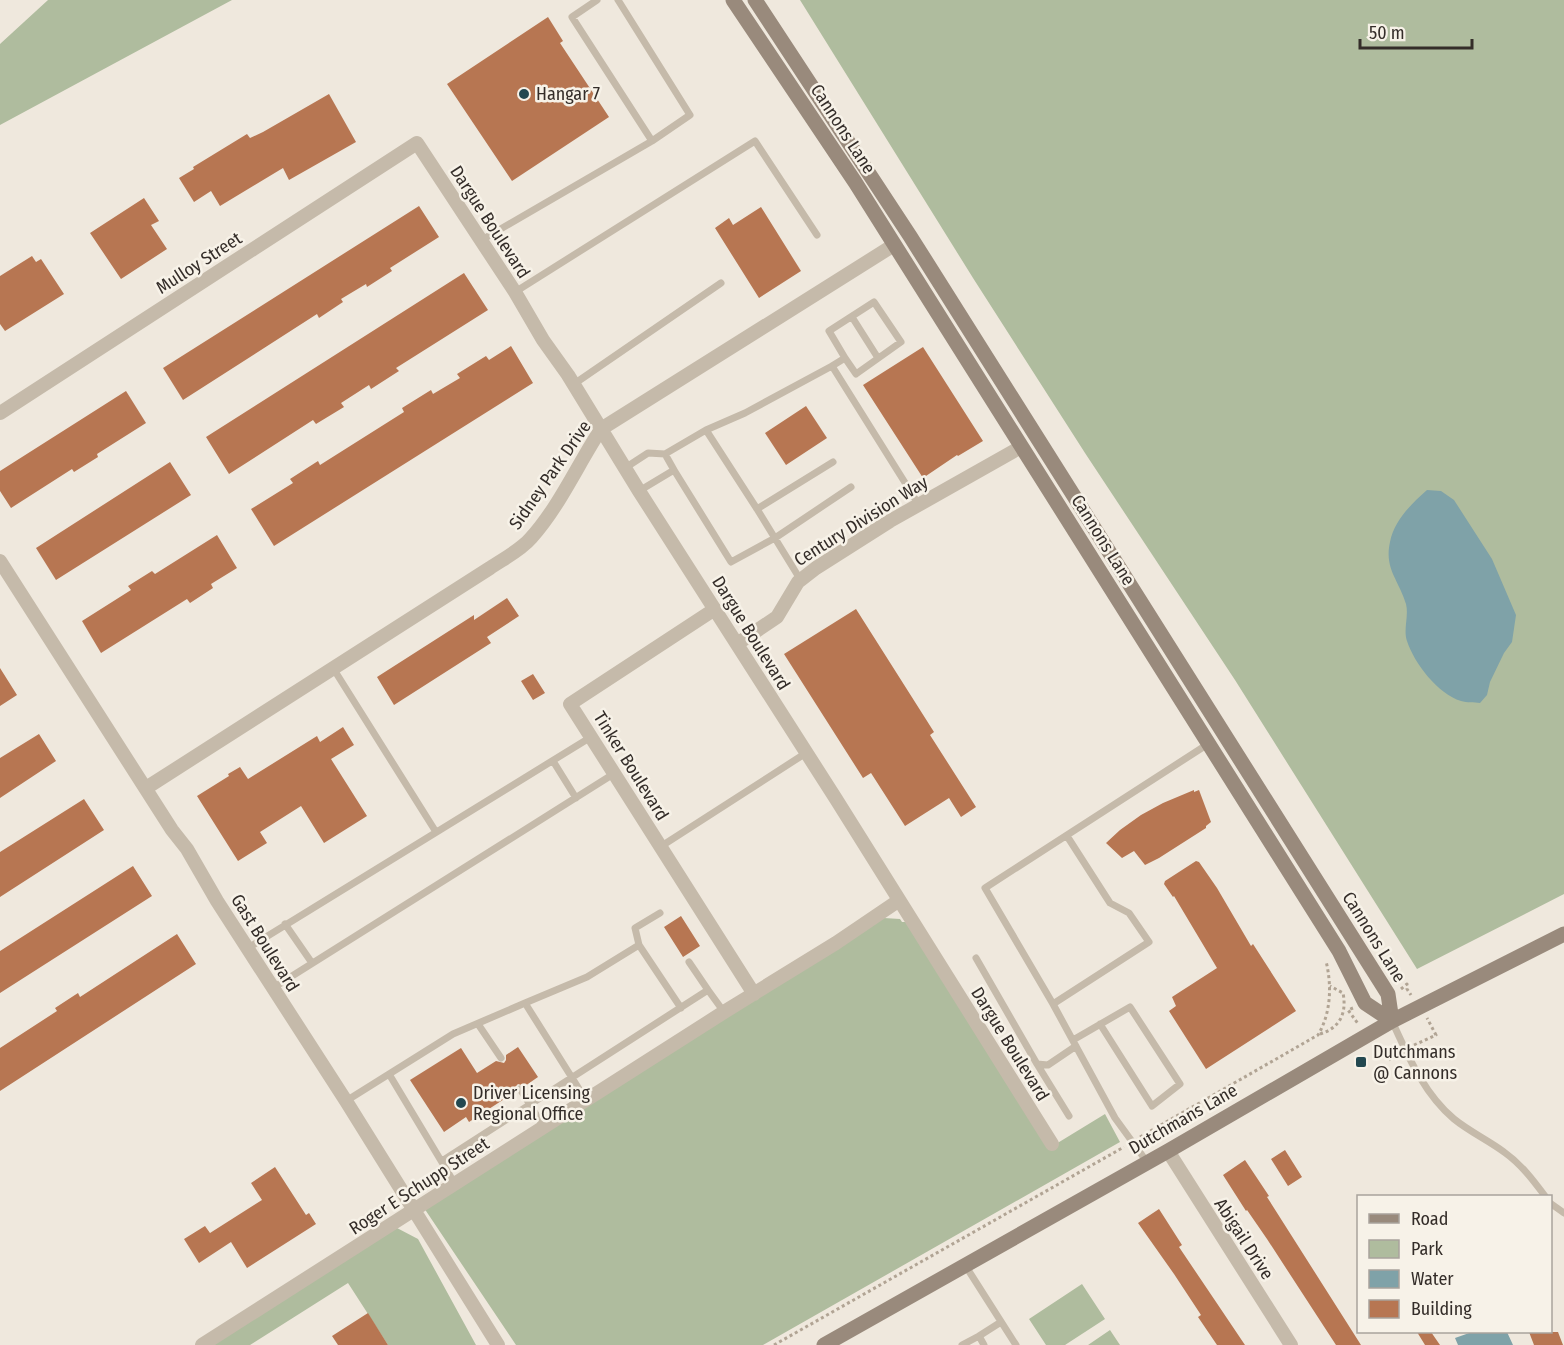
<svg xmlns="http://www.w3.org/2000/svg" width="1564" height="1345" font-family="'Fira Sans Condensed',sans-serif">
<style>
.green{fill:#afbc9e}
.water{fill:#7fa2a8}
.building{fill:#b77652}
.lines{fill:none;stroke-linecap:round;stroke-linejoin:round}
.path{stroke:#b1a494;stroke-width:3;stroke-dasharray:3 3;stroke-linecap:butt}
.service{stroke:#c5baaa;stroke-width:7}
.minor{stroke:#c5baaa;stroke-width:14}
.secondary{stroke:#998a7c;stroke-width:15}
.poi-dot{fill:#234850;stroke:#f7f2e8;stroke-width:2}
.labels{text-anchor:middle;stroke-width:5;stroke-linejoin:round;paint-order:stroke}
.poi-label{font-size:18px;fill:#342d29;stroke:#f7f2e8;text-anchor:start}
.street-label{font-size:18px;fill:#342d29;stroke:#f7f2e8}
</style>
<rect width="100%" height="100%" fill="#efe8dd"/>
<path class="green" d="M48,0H232L0,125V44Z
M800,0H1564V894L1417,969L1235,680L1085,453L973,278Z
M884,918L900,919L902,922H909L1051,1147L1105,1114L1120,1142L763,1345H516L422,1205Z
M397,1228L418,1239L476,1345H388L348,1283L250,1345H211Z
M1082,1284L1105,1319L1065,1345H1046L1029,1319Z
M1110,1330L1120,1345H1088Z"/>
<path class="water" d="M1427,490L1441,491L1454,500L1492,559L1516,615L1512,642L1504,653L1490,682L1487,695L1480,703C1474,702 1467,703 1461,701C1438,694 1414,663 1407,641C1403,630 1409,616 1406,604C1399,580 1384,569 1390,542C1394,521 1411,504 1427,490Z
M1472,1332H1507L1513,1345H1458L1455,1338Z"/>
<path class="building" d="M548,17L563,41L560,43L609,117L512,181L447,84Z
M329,94L356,142L289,180L283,168L220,206L211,191L194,202L179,178L194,169L193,167L247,134L250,138L263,132Z
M144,198L159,221L151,225L167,249L121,279L90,233Z
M419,206L439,237L390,268L392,271L367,287L366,284L341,299L343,302L319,318L317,314L183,400L163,368Z
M761,207L801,271L759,298L715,228L729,218L733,225Z
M32,256L36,262L41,259L64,294L5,331L0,324V276Z
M464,273L488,310L396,368L399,371L371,389L369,385L341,403L344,407L316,424L313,420L229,474L206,437Z
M511,346L533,383L274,546L251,509L293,483L290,479L318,461L320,465L404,412L402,408L431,390L433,394L460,378L457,374L486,356L489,360Z
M923,347L983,441L958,456L957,455L923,478L863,385Z
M126,391L146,423L97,454L98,457L74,472L72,469L11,508L0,491V471Z
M806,406L827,438L786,465L765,433Z
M170,462L191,495L56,580L36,548Z
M217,535L237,568L211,584L213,588L190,603L187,599L101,653L82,621L131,590L128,586L152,571L155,574Z
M507,598L519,616L487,637L491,643L394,705L377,677L474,615V620Z
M856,609L934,732L930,735L976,807L961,817L949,798L905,826L871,773L863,778L784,654Z
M0,668L17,695L0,706Z
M533,674L545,693L533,700L521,681Z
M343,727L354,745L331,759L367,816L324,843L301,806L260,832L267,843L238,861L197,796L229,776L228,774L240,767L248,779L317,736L320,742Z
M39,734L56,761L0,798V758Z
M1194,790V792L1199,790L1211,822L1206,826V828L1159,858L1145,865L1134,851L1122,858L1106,843L1120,830L1141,815L1163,803Z
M84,799L104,830L0,897V852Z
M1196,861L1199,862L1217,888L1251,946L1253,944L1296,1011L1206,1069L1169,1011L1176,1006L1172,997L1217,968L1174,896L1173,897L1164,884L1165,881Z
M133,866L152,896L0,993V951Z
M681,916L700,946L683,957L664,927Z
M177,934L196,964L0,1091V1048L57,1011L55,1008L78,993L80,997Z
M518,1047L538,1077L525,1086L518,1084L515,1087V1092L469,1122L466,1117L444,1132L410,1080L461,1048L477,1073L496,1061L504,1063L506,1060V1055Z
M1285,1150L1302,1177L1288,1186L1271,1159Z
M1245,1160L1269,1196L1267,1197L1361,1345H1336L1267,1239L1247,1210L1246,1211L1223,1175Z
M275,1167L306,1215L309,1213L316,1224L247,1268L231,1242L199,1263L184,1239L205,1226L210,1233L262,1200L251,1183Z
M1159,1209L1182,1245L1179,1247L1245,1345H1217L1198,1317L1201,1315L1174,1274L1138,1223Z
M368,1313L388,1345H338L332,1336Z
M1417,1332H1431L1440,1345H1425Z
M1529,1332H1558L1563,1345H1534Z"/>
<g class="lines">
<path class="path" d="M1401,989L1407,984V989L1411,995
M1353,1008L1348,1010L1359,1025
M1320,1034C1340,1028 1347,1013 1343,993L1330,986
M1414,1045L1436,1035L1427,1018
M1374,1048L1378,1056
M1389,1060L1398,1054
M1140,1137L1318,1035C1331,1013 1332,986 1326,961
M774,1345L1124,1147"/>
<path class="service" d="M597,0L572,17L652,141L690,115L618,0
M480,241L652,141
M515,292L755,141L817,235
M852,317L878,358
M832,366L845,358L856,374L901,342L874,302L829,331L845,358
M574,384L721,283
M706,430L745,413L832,366L919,505
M625,468L648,453L665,454
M674,470L731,562L775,538L851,487
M639,491L674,470L665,454L706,430L757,509L800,579
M757,509L833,462
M333,668L436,832
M553,761L576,798
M660,847L806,753
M285,924L312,963
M639,945L635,928L660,913
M248,948L591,737
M976,958L1037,1064L1048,1065L1076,1046
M689,962L708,990
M273,988L615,773
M525,1003L587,977L639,945L681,1008
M1053,1004L1149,942L1129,913L1110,903L1067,836
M1392,1021C1408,1056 1424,1094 1454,1119C1470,1132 1488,1140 1504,1152C1521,1164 1533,1180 1545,1196
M478,1024L501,1058
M1073,1040L1130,1007L1180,1084L1152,1106L1100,1024
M1037,1064L1069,1116
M389,1074L455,1184
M520,1089L544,1127
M346,1101L453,1034L525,1003L586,1100
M442,1161L708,990L724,1012
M1147,1162L1115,1118L1053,1004L985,888L1208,744
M1550,1203L1564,1213
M965,1265L1016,1345
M962,1345L979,1336
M984,1345L979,1336L1001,1322"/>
<path class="minor" d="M0,413L417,143L515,292L543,340L568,375L639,491L836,799L1052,1144
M0,561L172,830L187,849L217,901L346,1101L498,1345
M715,609L570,704L754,994
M737,644L777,617L798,582L816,568L890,521L1021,447
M146,788L490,568C503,559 521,550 531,538C559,507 578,464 601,429L894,245
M1168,1151L1291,1345
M202,1345L724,1012L836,943L898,901"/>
<path class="secondary" d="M733,0L855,182L1339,951L1365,1003L1392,1021
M755,0L910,236L1388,994L1392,1021
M824,1345L1168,1151L1392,1021L1564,934"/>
</g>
<g class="poi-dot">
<circle cx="524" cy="94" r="6"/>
<rect x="1355" y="1056" width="12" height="12" rx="3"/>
<circle cx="461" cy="1103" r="6"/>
</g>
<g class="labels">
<g class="poi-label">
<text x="536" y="100">Hangar 7</text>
<text x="1373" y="1058">Dutchmans<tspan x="1373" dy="21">@ Cannons</tspan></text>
<text x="473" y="1099">Driver Licensing<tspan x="473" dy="21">Regional Office</tspan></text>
</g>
<g class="street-label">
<text transform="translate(843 129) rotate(57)" y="6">Cannons Lane</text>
<text transform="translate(490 222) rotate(57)" y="6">Dargue Boulevard</text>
<text transform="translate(199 263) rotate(-33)" y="6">Mulloy Street</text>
<text transform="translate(550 475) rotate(-55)" y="6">Sidney Park Drive</text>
<text transform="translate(861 521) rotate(-32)" y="6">Century Division Way</text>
<text transform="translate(1103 540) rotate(58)" y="6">Cannons Lane</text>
<text transform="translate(751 633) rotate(58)" y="6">Dargue Boulevard</text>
<text transform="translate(631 766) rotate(58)" y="6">Tinker Boulevard</text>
<text transform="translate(1374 937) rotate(58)" y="6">Cannons Lane</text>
<text transform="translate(265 943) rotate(58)" y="6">Gast Boulevard</text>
<text transform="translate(1010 1044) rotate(58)" y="6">Dargue Boulevard</text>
<text transform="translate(1183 1119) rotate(-30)" y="6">Dutchmans Lane</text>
<text transform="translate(419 1186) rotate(-33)" y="6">Roger E Schupp Street</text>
<text transform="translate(1244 1239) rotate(57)" y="6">Abigail Drive</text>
</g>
</g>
<rect x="1357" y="1195" width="195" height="138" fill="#f7f2e8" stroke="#a9a39c" stroke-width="1.5"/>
<rect x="1369" y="1214" width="30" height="9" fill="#998a7c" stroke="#a9a39c" stroke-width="1.5"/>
<text x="1411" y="1225" font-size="18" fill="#342d29">Road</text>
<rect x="1369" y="1240" width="30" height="18" fill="#afbc9e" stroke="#a9a39c" stroke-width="1.5"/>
<text x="1411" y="1255" font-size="18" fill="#342d29">Park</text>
<rect x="1369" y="1270" width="30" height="18" fill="#7fa2a8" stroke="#a9a39c" stroke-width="1.5"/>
<text x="1411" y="1285" font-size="18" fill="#342d29">Water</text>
<rect x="1369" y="1300" width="30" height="18" fill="#b77652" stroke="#a9a39c" stroke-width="1.5"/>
<text x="1411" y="1315" font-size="18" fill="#342d29">Building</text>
<path d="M1360 39v9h112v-9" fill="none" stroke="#342d29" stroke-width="3"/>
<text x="1369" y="39" font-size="18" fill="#342d29" stroke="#f7f2e8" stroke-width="4.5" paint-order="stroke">50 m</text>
</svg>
